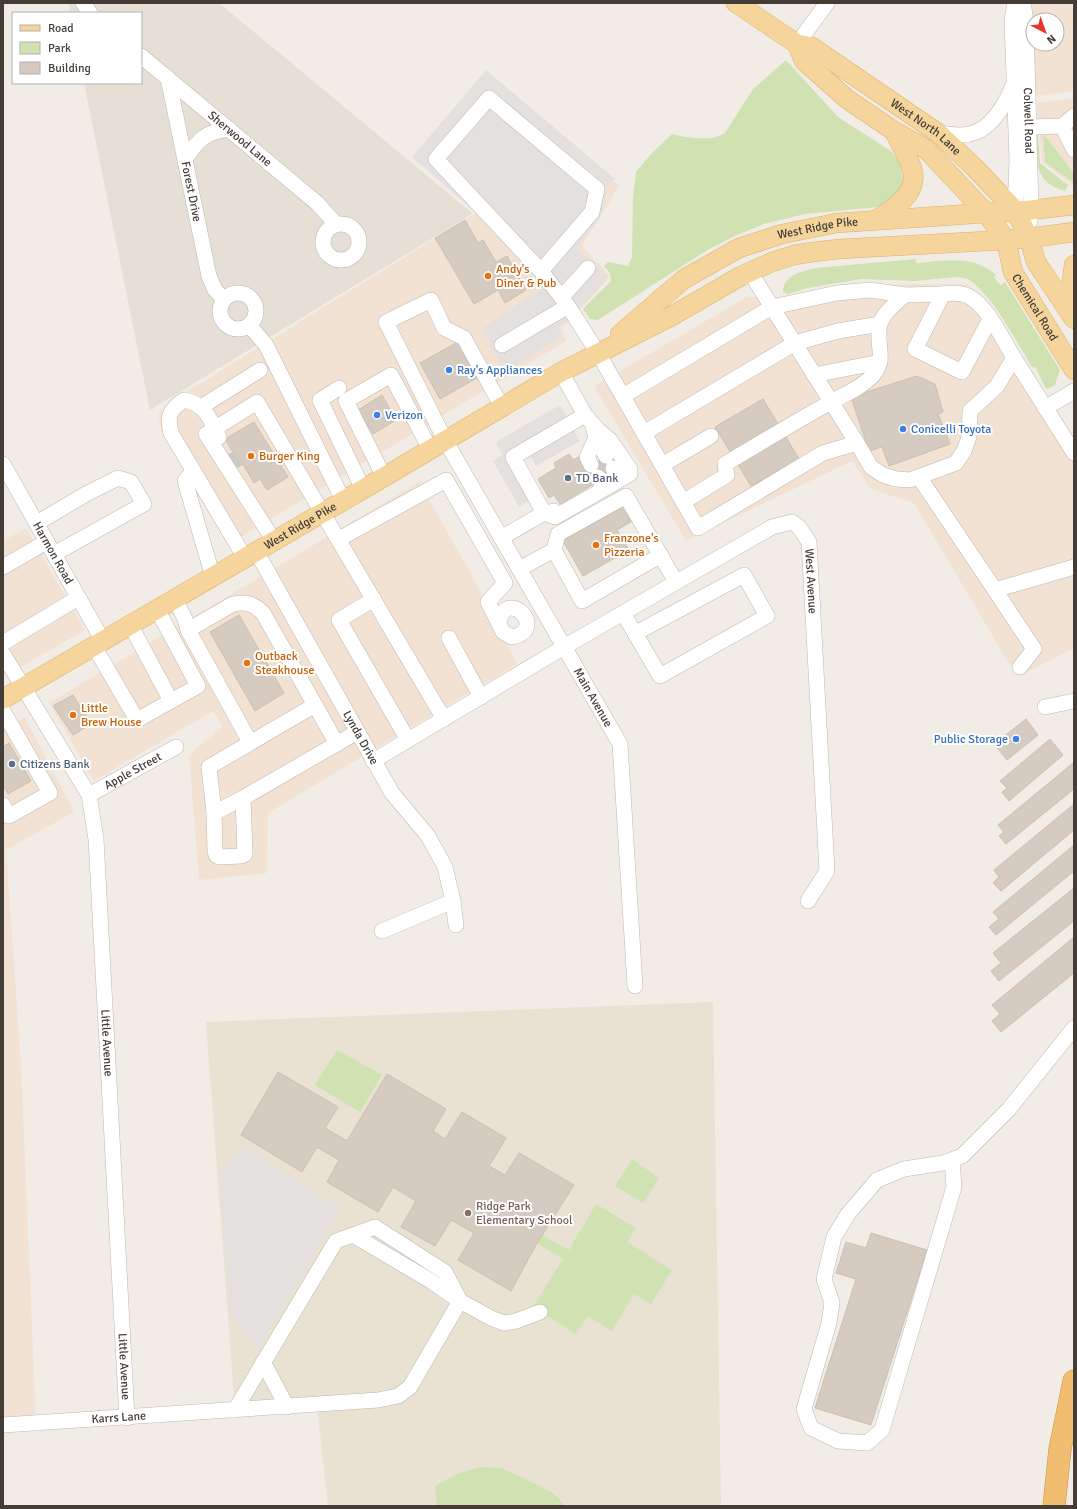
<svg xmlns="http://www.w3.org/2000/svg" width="1077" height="1509" font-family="Signika,sans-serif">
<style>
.residential{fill:#e5dfd5}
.commercial{fill:#f2e2d3;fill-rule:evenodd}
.education{fill:#e9e1d1}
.green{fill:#d0e2b2}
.parking{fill:#e3e0de}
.building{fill:#d5cbc0;stroke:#ccbfb0}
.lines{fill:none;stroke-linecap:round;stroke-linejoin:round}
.minor-tunnel{stroke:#cecac3;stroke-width:15;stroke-dasharray:15 8;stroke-linecap:butt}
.minor-casing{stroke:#bfb7ad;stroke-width:16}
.major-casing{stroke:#d9b16d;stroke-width:20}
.highway-casing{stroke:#cf9142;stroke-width:23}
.minor{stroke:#fff;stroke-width:15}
.major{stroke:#f5d59b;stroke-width:19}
.highway{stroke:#f1bd71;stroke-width:22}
.food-dot{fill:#e8710a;stroke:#fff;stroke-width:1.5}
.shop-dot{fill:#3f7fe0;stroke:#fff;stroke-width:1.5}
.service-dot{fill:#5c6f8a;stroke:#fff;stroke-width:1.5}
.education-dot{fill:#8d6e63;stroke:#fff;stroke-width:1.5}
.labels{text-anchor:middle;stroke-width:4;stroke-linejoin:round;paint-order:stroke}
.street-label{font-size:12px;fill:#443d36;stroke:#fff}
.food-label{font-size:12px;fill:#c56008;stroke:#fff;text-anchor:start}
.shop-label{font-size:12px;fill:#366cbe;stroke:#fff;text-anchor:start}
.service-label{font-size:12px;fill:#4e5e75;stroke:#fff;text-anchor:start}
.education-label{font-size:12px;fill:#785e54;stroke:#fff;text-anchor:start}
</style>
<rect width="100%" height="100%" fill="#f1ede6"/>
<path class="residential" d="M68,3H219L472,213L464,219L150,410L84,83H141V13H70Z"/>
<path class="commercial" d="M1023,3H1074V91L1028,97ZM1033,20H1057V44H1033Z
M489,78L619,186L582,246L610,276L598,291L562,328L566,341L228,545L160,429L159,413L180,396L479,211Z
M1074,98V186H1073L1042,162L1037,103Z
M854,284H967L988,302L1039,387L1074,438V648L1022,675L1008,662L914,503L870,489L852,461L686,541L594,386L747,297H783Z
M419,482L475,581L517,664L268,813L267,873L199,880L189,755L223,726L213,711L94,781L49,703Z
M26,528L85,630L17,669L8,670L3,678V541Z
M25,717L74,812L6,850L21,1065L36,1423L3,1425V730Z"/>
<path class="education" d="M713,1002L721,1506H328L317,1405L235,1410L206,1022Z"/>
<path class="green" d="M786,60L838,117L891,151C911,172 905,197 878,207L805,214L764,224L737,235L709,249L598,320L590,319L583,309L611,281L610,273L604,266L608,262L628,266L632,257L633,197L636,172L652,153L672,134C688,138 711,142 725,133L753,89Z
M1035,135H1038L1040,163L1068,185L1065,191C1034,183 1037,161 1035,135Z
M1043,136L1047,138L1074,174V183L1045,162Z
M916,259V263C944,261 973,254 996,275L994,277L1000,285L1005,282L1060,370L1055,385L1047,389L1045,387L1036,368L1032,367C1018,344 991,293 969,280C966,278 962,278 958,277L915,281L861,279L808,288L788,294L783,292C783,275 803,271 816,268Z
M337,1050L382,1075L360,1112L315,1085Z
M632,1159L659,1178L643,1203L615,1186Z
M596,1204L636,1228L627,1242L672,1270L651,1304L634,1294L612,1331L588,1316L576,1334L533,1307L563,1259L537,1243L542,1235L569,1250Z
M482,1467L501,1468L530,1481L553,1493L566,1506H437L435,1486L457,1474Z"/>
<path class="parking" d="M486,70L615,179L607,187L601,217L576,248L608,277L586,302L558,328L561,336L504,373L483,328L545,287L474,211L412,157Z
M560,405L580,441L536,466L530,455L519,461L538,495L519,507L493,461L502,455L496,442Z
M241,1146L341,1208L259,1347L231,1316L220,1178Z"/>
<path class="building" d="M465,220L478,243L483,240L496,262L507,256L526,290L505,303L498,290L474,304L435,238Z
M458,342L477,378L440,399L420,363Z
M917,376L935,384L943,412L938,414L950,444L889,466L882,447L869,451L851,397Z
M382,395L396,420L373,434L358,410Z
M763,399L799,459L751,486L715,427Z
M254,422L288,477L267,490L260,479L254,483L243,464L233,470L225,457L233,452L225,439Z
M613,452L620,464L595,478L597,482L560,504L554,495L549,498L538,479L556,468L554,463L569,454L573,460L582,455L589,467Z
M622,507L631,522L617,530L629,550L583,576L563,541Z
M239,615L284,693L255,711L210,632Z
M73,695L91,724L73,735L53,706Z
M1026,719L1038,735L1007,760L994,744Z
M1050,739L1063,755L1009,801L1002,792L1007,788L1000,781Z
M9,743L31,781L8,794L3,785V747Z
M1073,763L1074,789L1006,844L999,836L1004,832L998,825Z
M1074,804V830L1001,891L993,883L999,877L994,870Z
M1074,845V871L996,935L989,927L999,919L993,912Z
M1074,888V921L999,981L991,971L1001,963L993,953Z
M1074,937V973L1001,1032L992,1021L1000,1014L992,1005Z
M278,1072L338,1107L325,1128L347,1141L387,1074L446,1109L433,1131L445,1139L462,1112L506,1138L489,1166L505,1175L519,1153L574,1185L537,1243L511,1291L458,1260L474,1233L451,1220L435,1246L401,1227L416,1201L393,1187L378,1212L327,1182L339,1160L317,1147L302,1172L241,1135Z
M871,1233L927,1250L871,1425L815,1408L856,1279L836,1273L846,1242L866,1248Z"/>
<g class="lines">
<path class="minor-tunnel" d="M229,455L236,468
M599,461L605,473"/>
<g class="minor-casing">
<g id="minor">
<path d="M83,3L90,13"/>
<path id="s1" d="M1023,3L1026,21L1031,210L1030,221"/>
<path d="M797,44L827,3"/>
<path id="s2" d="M141,56L317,203L336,224"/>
<path id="s3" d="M168,78L209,276L215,290L224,299"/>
<path d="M1062,126L1074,150"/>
<path d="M1029,127L1062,126L1074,116"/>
<path d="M938,133C945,134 952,135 960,135C987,136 1003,109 1012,88"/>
<path d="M185,159C199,139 205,132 229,129"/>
<path d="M1015,210L1017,160L1012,20L1015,3"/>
<circle cx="341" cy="242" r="18"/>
<path d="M541,271L592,212L597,189L489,98L436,159L541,271L568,306L598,353L698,528L823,453L857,443L750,272"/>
<circle cx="238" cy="311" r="18"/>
<path d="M562,297L588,268"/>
<path d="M249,325L266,345L343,500"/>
<path d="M502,345L568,306"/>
<path d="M1014,358L1074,453"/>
<path d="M561,372L585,415L513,457L544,513L555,517L630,474V469L610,440L598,430L585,415"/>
<path d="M814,375L880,362"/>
<path d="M339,388L320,400L363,489"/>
<path d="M623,396L772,307L837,293L870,290L905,295"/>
<path d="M201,407L260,370"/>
<path id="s4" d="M502,407L464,338L444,328L431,300L386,322L445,440L620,744L635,986"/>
<path d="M1045,408L1074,391"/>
<path d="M593,426L596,438L606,456"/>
<path d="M644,433L795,343L838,331L880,324"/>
<path d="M219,437C210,419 206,404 184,400C169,410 167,416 171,433L245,558"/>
<path d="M857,443L871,467L883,475L896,479L910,480L956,463L964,451L969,437L970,411L997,386L1014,358C1003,340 987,305 968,296C960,292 951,293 943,294L915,349L962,372L990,319"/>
<path id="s5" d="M3,464L103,641"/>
<path d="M591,465L587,457L596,438"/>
<path d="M662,465L711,436"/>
<path d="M613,468L617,476"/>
<path d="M193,471L185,481L213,577"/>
<path d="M384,477L346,401L391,375L430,449"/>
<path d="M598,477L602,484"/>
<path d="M919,477L995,590L1074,567"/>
<path d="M683,502L727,475L725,464C760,443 795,422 831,402C845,394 863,387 874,374C887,358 875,342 880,324C884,312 896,303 905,295L943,294"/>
<path d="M37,523L86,494L118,478L131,482L144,504L54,554"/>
<path d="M501,538L544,513L554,511"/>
<path d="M339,539L446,480L505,583L488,602L503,632L512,637C549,630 507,586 499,622"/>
<path d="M274,541L206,434L257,402L444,719"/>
<path d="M554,550L582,601L661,555"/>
<path id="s6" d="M256,551L392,793L428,836L445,867L453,901L456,925"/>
<path d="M3,567L46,542"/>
<path d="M519,569L554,550L558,534L626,496L676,582"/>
<path d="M995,590L1034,649L1020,667"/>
<path d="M175,599L185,619L188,630L250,742"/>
<path d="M374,599L339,620L408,740"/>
<path d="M623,613L660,676L767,616L744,575L636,633"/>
<path d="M130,624L171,701"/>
<path d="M188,630L233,604C246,601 254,604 263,613L337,744"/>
<path d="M449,638L481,697"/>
<path d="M3,643L78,598"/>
<path d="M94,646L137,720L198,686L157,609"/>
<path id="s7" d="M3,654L89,795L96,839L127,1418"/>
<path d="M1045,707L1074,701"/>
<path d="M3,711L50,793L9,816L3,805"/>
<path id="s8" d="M373,761L564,647L772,527L792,522L799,527L809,542L827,871L808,901"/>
<path id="s9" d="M89,795L176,747"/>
<path d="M243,798L245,854L241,856L219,857L216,855L215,851L214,813L209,767L315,705"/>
<path d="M214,813L243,798L357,732"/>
<path d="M382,931L453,901"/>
<path d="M952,1160L954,1187L882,1430L867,1443L838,1441L811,1428L804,1409L829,1323L832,1303L824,1279L834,1237L848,1214L877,1180L904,1169L943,1163L962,1156L1009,1109L1074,1028"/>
<path d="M353,1235L375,1227L445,1272L460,1301L491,1318L504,1323L516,1321L540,1312"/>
<path d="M263,1362L287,1407"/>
<path id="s10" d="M3,1425L378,1400L398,1396L410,1387L460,1301L431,1281L353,1235L336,1241L235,1410"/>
</g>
</g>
<g class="major-casing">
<g id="major">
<path id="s11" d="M736,3L797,44L812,47L938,133L974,167L1015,210L1029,238L1036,262L1074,319"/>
<path id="s12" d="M797,44L804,61L847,99L894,131L926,149L986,213L1006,240L1013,272L1074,370"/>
<path d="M876,220C893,209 920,193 912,168C907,155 900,143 894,131"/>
<path d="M1068,309L1074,265"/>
<path id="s13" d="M620,334L684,279L739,248L782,234L837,223L1031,210L1074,205"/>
<path id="s14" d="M3,699L384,477L561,372L670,317L741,276L772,262L794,255L813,252L839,249L1006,240L1029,238L1074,232"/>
</g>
</g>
<g class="highway-casing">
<path id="highway" d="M1054,1506L1060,1449L1074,1381"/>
</g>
<use href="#minor" class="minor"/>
<use href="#major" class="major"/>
<use href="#highway" class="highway"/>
</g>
<g class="food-dot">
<circle cx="488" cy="276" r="4"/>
<circle cx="251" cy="456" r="4"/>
<circle cx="596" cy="545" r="4"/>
<circle cx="247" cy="663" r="4"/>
<circle cx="73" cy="715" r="4"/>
</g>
<g class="shop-dot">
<circle cx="449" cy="370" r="4"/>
<circle cx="377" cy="415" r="4"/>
<circle cx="903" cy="429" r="4"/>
<circle cx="1016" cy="739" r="4"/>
</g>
<g class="service-dot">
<circle cx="568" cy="478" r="4"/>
<circle cx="12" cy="764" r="4"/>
</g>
<circle class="education-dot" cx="468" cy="1213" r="4"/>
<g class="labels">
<g class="street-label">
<text dy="4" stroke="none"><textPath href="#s1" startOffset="118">Colwell Road</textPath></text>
<text dy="4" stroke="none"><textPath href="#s11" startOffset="228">West North Lane</textPath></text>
<text dy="4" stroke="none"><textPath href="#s2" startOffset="129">Sherwood Lane</textPath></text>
<text dy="4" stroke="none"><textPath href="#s3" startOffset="116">Forest Drive</textPath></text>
<text dy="4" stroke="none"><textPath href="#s13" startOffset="229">West Ridge Pike</textPath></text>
<text dy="4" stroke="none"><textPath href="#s12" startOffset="365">Chemical Road</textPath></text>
<text dy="4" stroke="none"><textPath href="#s14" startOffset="344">West Ridge Pike</textPath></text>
<text dy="4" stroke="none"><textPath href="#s5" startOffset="102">Harmon Road</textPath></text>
<text dy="4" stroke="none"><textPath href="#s8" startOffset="549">West Avenue</textPath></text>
<text dy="4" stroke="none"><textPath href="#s4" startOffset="611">Main Avenue</textPath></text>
<text dy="4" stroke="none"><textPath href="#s6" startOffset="214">Lynda Drive</textPath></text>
<text dy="4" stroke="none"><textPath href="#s9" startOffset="50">Apple Street</textPath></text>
<text dy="4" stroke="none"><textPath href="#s7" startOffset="414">Little Avenue</textPath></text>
<text dy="4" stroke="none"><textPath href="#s7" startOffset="738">Little Avenue</textPath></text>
<text dy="4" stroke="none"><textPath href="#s10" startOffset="116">Karrs Lane</textPath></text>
</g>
<g class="food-label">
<text x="496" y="273">Andy's<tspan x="496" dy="14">Diner &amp; Pub</tspan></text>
<text x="259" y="460">Burger King</text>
<text x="604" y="542">Franzone's<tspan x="604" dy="14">Pizzeria</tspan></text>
<text x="255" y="660">Outback<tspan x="255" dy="14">Steakhouse</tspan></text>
<text x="81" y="712">Little<tspan x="81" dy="14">Brew House</tspan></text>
</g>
<g class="shop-label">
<text x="457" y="374">Ray's Appliances</text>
<text x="385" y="419">Verizon</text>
<text x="911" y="433">Conicelli Toyota</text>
<text x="1008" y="743" text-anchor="end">Public Storage</text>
</g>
<g class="service-label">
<text x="576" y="482">TD Bank</text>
<text x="20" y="768">Citizens Bank</text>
</g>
<g class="education-label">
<text x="476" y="1210">Ridge Park<tspan x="476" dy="14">Elementary School</tspan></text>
</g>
</g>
<rect width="1077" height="1509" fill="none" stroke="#443d36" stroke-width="8"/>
<rect x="12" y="12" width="130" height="72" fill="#ffffff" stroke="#b4b1af"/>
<rect x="20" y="25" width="20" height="6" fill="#f5d59b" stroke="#b4b1af"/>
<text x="48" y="32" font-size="12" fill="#443d36">Road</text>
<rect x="20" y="42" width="20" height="12" fill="#d0e2b2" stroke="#b4b1af"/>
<text x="48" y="52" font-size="12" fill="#443d36">Park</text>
<rect x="20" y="62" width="20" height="12" fill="#d5cbc0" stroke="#b4b1af"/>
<text x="48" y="72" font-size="12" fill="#443d36">Building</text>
<g transform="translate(1045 32) rotate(139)"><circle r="19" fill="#ffffff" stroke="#b4b1af"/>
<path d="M0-3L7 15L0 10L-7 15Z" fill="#e73728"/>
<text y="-6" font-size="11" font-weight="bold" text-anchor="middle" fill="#443d36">N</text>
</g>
</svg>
